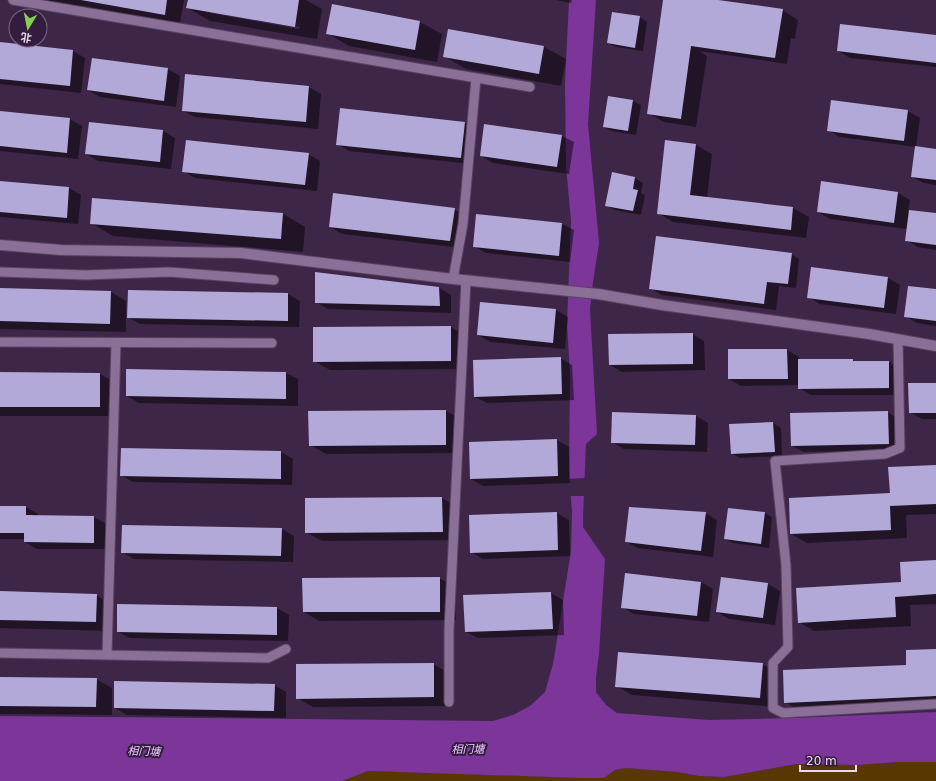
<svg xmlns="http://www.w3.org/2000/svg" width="936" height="781" font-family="'DejaVu Sans','Noto Sans SC',sans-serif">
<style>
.green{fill:#583800}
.water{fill:#7c3599}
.pier{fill:#3e2649}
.shadow{fill:#0007;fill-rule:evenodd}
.building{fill:#b3a9d8}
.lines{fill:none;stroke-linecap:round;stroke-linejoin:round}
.lane-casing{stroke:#574260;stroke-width:11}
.street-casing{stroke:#574260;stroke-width:12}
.lane{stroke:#8a6f97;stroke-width:9}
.street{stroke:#8a6f97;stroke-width:10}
.labels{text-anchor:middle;stroke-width:4;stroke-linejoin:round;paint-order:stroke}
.water-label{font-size:11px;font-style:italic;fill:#ecf;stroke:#331c3e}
</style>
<rect width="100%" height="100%" fill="#3e2649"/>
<path class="green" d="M899,762H936V781H342L368,771L604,778L615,770L626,768L677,772L699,776L725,777L796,764L857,765Z"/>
<path class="water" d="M569,0H596L588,124L599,243L593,282L590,309L597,434L586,444L583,517V527L605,559L599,654L596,677V692L606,705L617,713L709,720L793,718L936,712V762H899L857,765L796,764L725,777L699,776L677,772L626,768L615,770L604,778H581L368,771L342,781H0V716L493,721L513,715L530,706L545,692L553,664L571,551L572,511L569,478L570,374L567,324L571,221L566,166L565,83Z"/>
<path class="pier" d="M586,478V496H569L567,479Z"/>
<path class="shadow" d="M44,0H184L180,23Z
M189,0H306L322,9L317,39L210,21L188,8ZM210,11L300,27L299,29L210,13Z
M556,0H572L571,3Z
M664,0H711L782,10L798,20L795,39L791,38L787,64L699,51L707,56L696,127L664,122L648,113Z
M332,5L420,22L442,34L437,62L349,46L327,33Z
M640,17L647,22L643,51L616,47L608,43Z
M936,36V67L850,58L838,51Z
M0,43L73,51L85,58L81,93L0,84Z
M544,47L566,59L561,86L466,69L444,56Z
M168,69L180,76L176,107L100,97L88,90Z
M186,76L309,87L321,94L318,129L195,117L183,111Z
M633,101L641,105L636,135L612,131L604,127Z
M908,111L920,118L916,147L840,137L828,130Z
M0,112L70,119L82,126L78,159L0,151Z
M464,122L476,129L472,164L349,151L337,144Z
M163,131L175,138L171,169L98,161L86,154Z
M562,136L574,142L569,174L493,163L481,156Z
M696,145L712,154L707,198L793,208L809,217L806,238L673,222L658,213Z
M936,150V185L924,183L912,177Z
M308,154L320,161L317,191L195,178L183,171Z
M612,174L635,178L643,183L641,193L645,195L641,215L614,210L606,205Z
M0,182L69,188L81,195L78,224L0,217Z
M898,193L910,200L908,211L936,214V250L918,247L906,240L907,229L830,219L818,212Z
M454,209L466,216L462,248L342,234L330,227Z
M283,214L305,227L303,252L113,236L91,223Z
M562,224L574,230L570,262L486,253L474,246Z
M791,254L799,259L796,288L779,286L776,310L662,295L650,288Z
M812,268L888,278L900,285L896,314L820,304L808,297Z
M439,288L451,295V313L328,309L316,302Z
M0,289L111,292L126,301V332L0,329Z
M936,290V326L917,323L905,316Z
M288,294L300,301L299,327L140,324L128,317Z
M481,303L556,310L568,317L565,349L490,342L478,335Z
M451,327L466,336L467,369L330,370L314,361Z
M692,334L704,341L705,370L622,372L610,365Z
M729,350H787L799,357V360H853L856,362H889L901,369V395H811L799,388V385L741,386L729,379Z
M560,358L572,365L574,400L487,403L475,397Z
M127,370L286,373L298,379V406L139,403L127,396Z
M0,373L100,374L116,383V416H0Z
M936,384V419H922L910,412Z
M446,411L462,420V453L326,454L310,445Z
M887,412L899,419L900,450L804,452L792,446Z
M696,416L708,423L707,452L624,449L612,442Z
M773,423L781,428L782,456L740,458L732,454Z
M557,440L569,447L570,483L483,486L471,479Z
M281,452L293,459L292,485L133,482L121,475Z
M936,466V514L906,515L907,538L807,543L791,534L891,494Z
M442,498L458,507V540L322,541L306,532V499Z
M0,507H26L38,514V516L94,517L106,524V549H37L25,542V539H0Z
M557,513L569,520L570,556L483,559L471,552Z
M705,513L717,520L713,557L638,548L626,542Z
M764,513L772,517L769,548L733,543L725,539Z
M282,529L294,536L293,562L134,559L122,552Z
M936,561V604L910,605L911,626L814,631L799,622L902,583Z
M626,574L701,582L713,589L709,622L634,614L622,607Z
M439,578L455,587L456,620L319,621L304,612Z
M768,584L780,591L775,625L729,619L717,612Z
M0,592L96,595L112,604V631L0,628Z
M551,593L563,600L564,635L478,638L466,632L464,596Z
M277,608L289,615L288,641L130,638L118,632Z
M936,650V705L801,711L785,702L907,666Z
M433,664L449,673V706L313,707L297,698Z
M762,664L778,673L775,707L632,695L616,686Z
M0,678L96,679L112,688V715L0,714Z
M274,685L286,692V718L127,715L115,708Z"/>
<path class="building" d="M81,0H167L165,15Z
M188,0H299L295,27L186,8Z
M663,0H718L783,9L775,58L691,46L681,119L647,114Z
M332,4L420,21L415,50L326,34Z
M612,12L640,16L635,48L607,43Z
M840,24L936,35V63L837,51Z
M448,29L544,46L539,74L443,57Z
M0,42L73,50L70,86L0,79Z
M92,58L168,68L164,101L87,90Z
M185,74L309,86L306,122L182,111Z
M608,96L633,100L628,131L603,127Z
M831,100L908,110L904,141L827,131Z
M340,108L465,122L461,158L336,145Z
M0,111L70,118L67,153L0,146Z
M89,122L163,130L160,162L85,154Z
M484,124L562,135L557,167L480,156Z
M186,140L309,153L305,185L182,172Z
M665,140L696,144L690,195L793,207L791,230L657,214Z
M915,146L936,149V180L911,177Z
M612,172L635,177L633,189L638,190L633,211L605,206Z
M0,181L69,187L67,218L0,212Z
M821,181L898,192L894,223L817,212Z
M333,193L455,208L450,241L329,227Z
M92,198L283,213L281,239L90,224Z
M909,210L936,213V245L905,241Z
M476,214L562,223L559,256L473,247Z
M656,236L792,253L788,284L767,282L764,304L649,289Z
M811,267L888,277L884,308L807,298Z
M315,272L439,287L440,306L315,303Z
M908,286L936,289V321L904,317Z
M0,288L111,291L110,324L0,321Z
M128,290L288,293V321L127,318Z
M480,302L556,309L553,343L477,335Z
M451,326V361L313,362V327Z
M693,333V364L609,365L608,334Z
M728,349H787L788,379H728Z
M561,357L562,394L474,397L473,360Z
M798,359H853V361H889V388L798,389Z
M126,369L286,372V399L126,396Z
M0,372L100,373V407H0Z
M908,383H936V413H909Z
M446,410V445L309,446L308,411Z
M888,411L889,444L791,446L790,413Z
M612,412L696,415L695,445L611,443Z
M773,422L775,452L731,454L729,424Z
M557,439L558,476L470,479L469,442Z
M121,448L281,451V479L120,476Z
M936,465V504L890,506L891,530L790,534L789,498L890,493L888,467Z
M442,497L443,532L305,533V498Z
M0,506H26V515L94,516V543L24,542V533H0Z
M629,507L706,512L701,551L625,542Z
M728,508L765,512L761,544L724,539Z
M557,512L558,550L470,553L469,515Z
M122,525L282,528L281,556L121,553Z
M936,560V594L895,597L896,617L798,623L796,588L901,582L900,562Z
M625,573L701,582L697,616L621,608Z
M440,577V612H303L302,578Z
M721,577L768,583L763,618L716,612Z
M0,591L97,594L96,622L0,620Z
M551,592L553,629L465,632L463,595Z
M117,604L277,607V635L117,632Z
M936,649V696L784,703L783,670L906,665V650Z
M618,652L763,663L760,698L615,687Z
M434,663V697L296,699V664Z
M0,677L97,678L96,707L0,706Z
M114,681L275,684L274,711L114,708Z"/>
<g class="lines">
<g class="lane-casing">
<path id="lane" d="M13,0L530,87
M0,272L86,275L169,272L274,280
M453,279L463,224L476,78
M898,339L900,448L885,454L775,461L786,565L788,647L773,663V708L783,713L936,704
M0,342L272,343
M0,653L268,658L286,649
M107,655L116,343
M449,702V630L466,280"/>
</g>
<g class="street-casing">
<path id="street" d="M0,245L61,250L241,253L453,279L598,294L662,305L869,334L936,346"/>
</g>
<use href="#lane" class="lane"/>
<use href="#street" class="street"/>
</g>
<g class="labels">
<g class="water-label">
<text transform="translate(468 749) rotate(-1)" y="4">相门塘</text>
<text transform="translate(144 751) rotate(2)" y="4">相门塘</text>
</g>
</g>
<g transform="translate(28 28) rotate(190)"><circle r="19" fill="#331c3e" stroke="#7b6885"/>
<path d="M0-3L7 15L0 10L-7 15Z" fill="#83d04e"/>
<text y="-6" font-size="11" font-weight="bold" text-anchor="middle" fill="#e8daf0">北</text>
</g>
<path d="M800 765v6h56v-6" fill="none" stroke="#e8daf0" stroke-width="2"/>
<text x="806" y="765" font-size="12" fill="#e8daf0" stroke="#331c3e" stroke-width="3" paint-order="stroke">20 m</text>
</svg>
